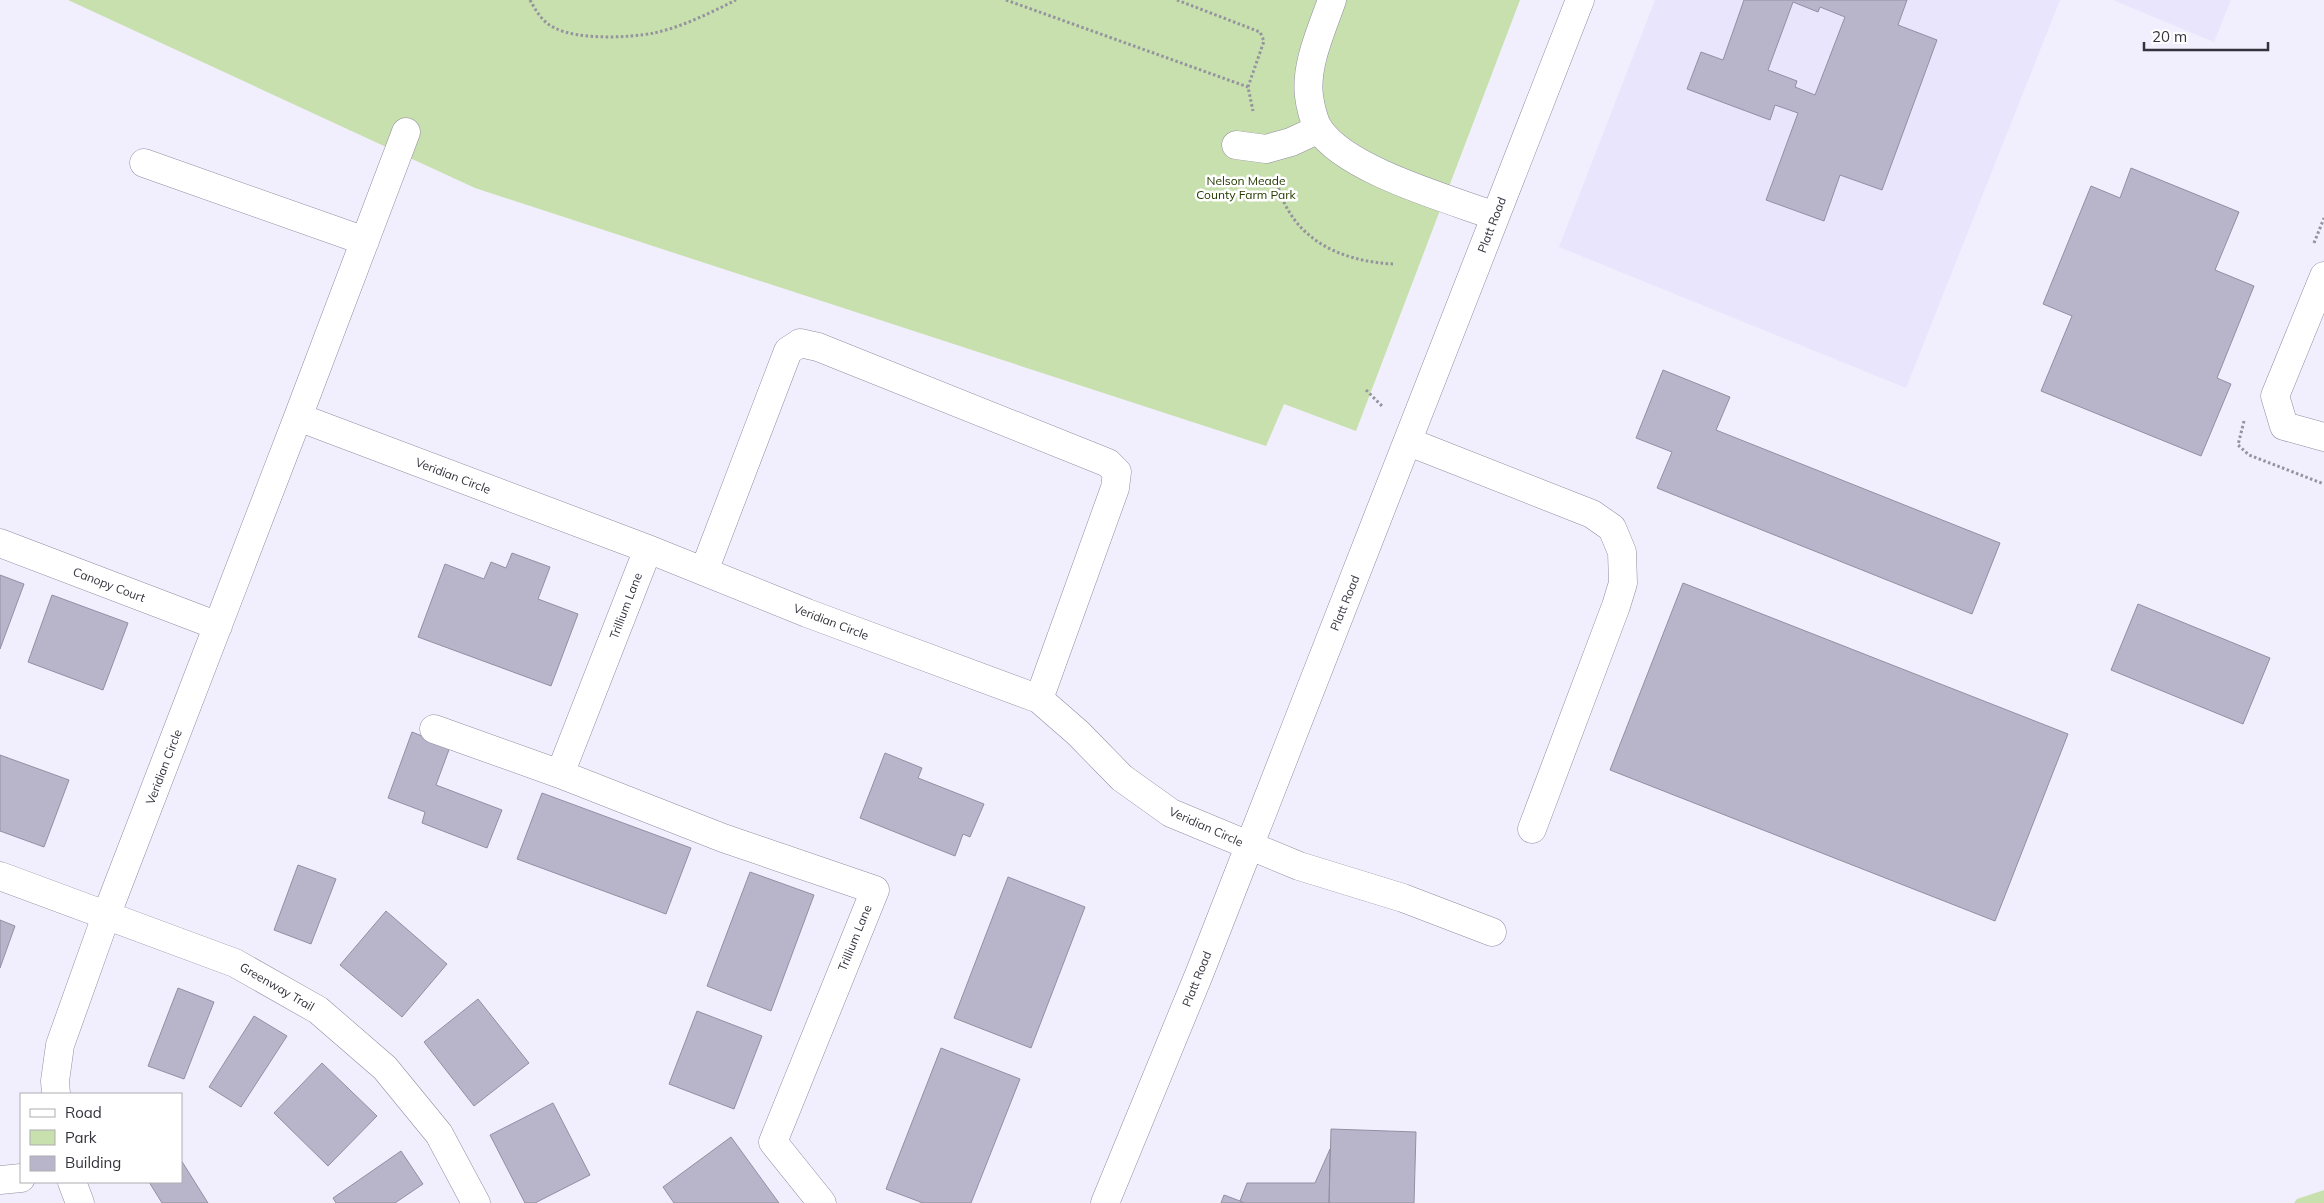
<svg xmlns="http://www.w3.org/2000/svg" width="2324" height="1203" font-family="Mulish,sans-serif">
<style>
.built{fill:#e8e5fd}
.green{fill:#c7e0ad}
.building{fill:#b8b5cb;stroke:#928fa4;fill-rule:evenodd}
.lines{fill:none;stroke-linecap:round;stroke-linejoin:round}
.minor-casing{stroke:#908da2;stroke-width:29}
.path{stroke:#95939f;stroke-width:3;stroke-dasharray:2.5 2.5;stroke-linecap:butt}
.minor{stroke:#fff;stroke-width:28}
.labels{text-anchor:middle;stroke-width:5;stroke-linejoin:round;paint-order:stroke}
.park-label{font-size:12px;fill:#243a00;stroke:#fff}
.street-label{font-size:12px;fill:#34333c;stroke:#fff}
</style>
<rect width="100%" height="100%" fill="#f1effd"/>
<path class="built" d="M1655,0H2060L1906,388L1559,247Z
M2113,0H2231L2214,42Z"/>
<path class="green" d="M68,0H1520L1356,431L1284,404L1266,446L475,188Z
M2324,1190V1203H2294L2297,1199Z"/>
<path class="building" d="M1744,0H1907L1898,25L1937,40L1882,190L1840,175L1824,221L1766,200L1798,113L1775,105L1770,120L1687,89L1701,52L1723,60ZM1793,2L1818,12L1820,7L1845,17L1815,95L1795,87L1797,81L1768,70Z
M2131,168L2239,212L2215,270L2254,286L2217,378L2231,384L2201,456L2041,391L2072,316L2043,304L2091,186L2120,198Z
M1663,370L1730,397L1716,430L2000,543L1972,614L1657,488L1672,452L1636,438Z
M512,553L550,567L538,599L578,614L551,686L418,637L445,564L484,579L491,562L506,568Z
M0,575L24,584L0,649Z
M1683,583L2068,734L1995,921L1610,770Z
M52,595L128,623L103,690L28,662Z
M2138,604L2270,658L2243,724L2111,670Z
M412,732L450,747L436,785L502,810L487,848L422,823L425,812L388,798Z
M885,753L922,768L918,778L984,804L970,837L963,834L955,856L860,818Z
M0,755L69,780L44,847L0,831Z
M542,793L691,848L666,914L517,859Z
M298,865L336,879L311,944L274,930Z
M750,872L814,895L771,1011L707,986Z
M1008,877L1085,907L1031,1048L954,1018Z
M386,911L447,964L402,1017L340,965Z
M0,920L15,926L0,968Z
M178,988L214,1002L184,1079L148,1066Z
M478,999L529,1063L474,1106L424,1042Z
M697,1011L762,1036L734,1109L669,1084Z
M254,1016L287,1036L241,1107L209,1087Z
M941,1048L1020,1079L971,1203H923L886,1189Z
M322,1063L377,1116L328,1166L274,1113Z
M553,1103L590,1175L535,1203H525L490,1135Z
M1331,1129L1416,1132L1414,1203H1329Z
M731,1137L779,1203H674L663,1187Z
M1330,1149L1329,1203H1244L1240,1201L1247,1183H1315Z
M401,1151L423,1184L395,1203H336L333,1198Z
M181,1160L208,1203H162L149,1182H181Z
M1224,1195L1240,1201L1244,1203H1221Z"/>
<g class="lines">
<g class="minor-casing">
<path id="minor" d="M1332,0C1322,29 1305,65 1309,96C1310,105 1314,122 1319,129C1345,170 1449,199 1495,216
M1236,145L1266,149L1291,142L1319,129
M144,163L365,241
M2324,276L2275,396L2284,426L2324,437
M298,417L406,132
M1409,442L1592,514L1612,528L1622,552L1623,583L1616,606L1532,829
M0,543L218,626
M704,571L788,351L800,343L818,347L1108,463L1117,472L1115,488L1039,699
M434,729L560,774L723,838L875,890L773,1142L822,1203
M560,774L648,549
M0,876L235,963L318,1010L385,1068L439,1134L476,1203
M56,1094L55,1081L60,1045L106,916L298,417L648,549L807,613L1039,699L1078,733L1122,778L1171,813L1299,866L1403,898L1492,932
M0,1180L21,1178
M72,1182L80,1203
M1105,1203L1200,972L1580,0"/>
</g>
<path class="path" d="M530,0C536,11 543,23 555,28C578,40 628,38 654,33C682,27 710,13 736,0
M1006,0L1248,87
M1177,0L1260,32L1264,41L1248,87L1253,111
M1277,183C1292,239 1339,261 1393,264
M2314,243L2324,218
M1366,390L1383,407
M2244,421L2238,445L2249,455L2324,484"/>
<use href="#minor" class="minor"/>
</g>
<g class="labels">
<g class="park-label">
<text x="1246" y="185">Nelson Meade<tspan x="1246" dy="14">County Farm Park</tspan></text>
</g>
<g class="street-label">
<text transform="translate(1492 225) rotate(-69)" y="4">Platt Road</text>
<text transform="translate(453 476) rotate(21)" y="4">Veridian Circle</text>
<text transform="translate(109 585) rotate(21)" y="4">Canopy Court</text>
<text transform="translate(1345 603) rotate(-68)" y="4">Platt Road</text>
<text transform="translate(626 606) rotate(-69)" y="4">Trillium Lane</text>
<text transform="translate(831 622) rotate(21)" y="4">Veridian Circle</text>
<text transform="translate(164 767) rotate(-69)" y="4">Veridian Circle</text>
<text transform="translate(1206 827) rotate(24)" y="4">Veridian Circle</text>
<text transform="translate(855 938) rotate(-68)" y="4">Trillium Lane</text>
<text transform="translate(1197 979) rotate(-68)" y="4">Platt Road</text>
<text transform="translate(277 987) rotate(30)" y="4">Greenway Trail</text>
</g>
</g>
<rect x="20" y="1093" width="162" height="90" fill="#ffffff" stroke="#aeadb1"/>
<rect x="30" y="1109" width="25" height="8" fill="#ffffff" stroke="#aeadb1"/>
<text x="65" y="1118" font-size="15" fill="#34333c">Road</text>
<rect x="30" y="1130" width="25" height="15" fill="#c7e0ad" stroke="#aeadb1"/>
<text x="65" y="1143" font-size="15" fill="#34333c">Park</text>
<rect x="30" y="1156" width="25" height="15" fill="#b8b5cb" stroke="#aeadb1"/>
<text x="65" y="1168" font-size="15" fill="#34333c">Building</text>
<path d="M2144 42v8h124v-8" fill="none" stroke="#34333c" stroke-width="2.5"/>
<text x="2152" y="42" font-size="15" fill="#34333c" stroke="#ffffff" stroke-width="4" paint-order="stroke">20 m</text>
</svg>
